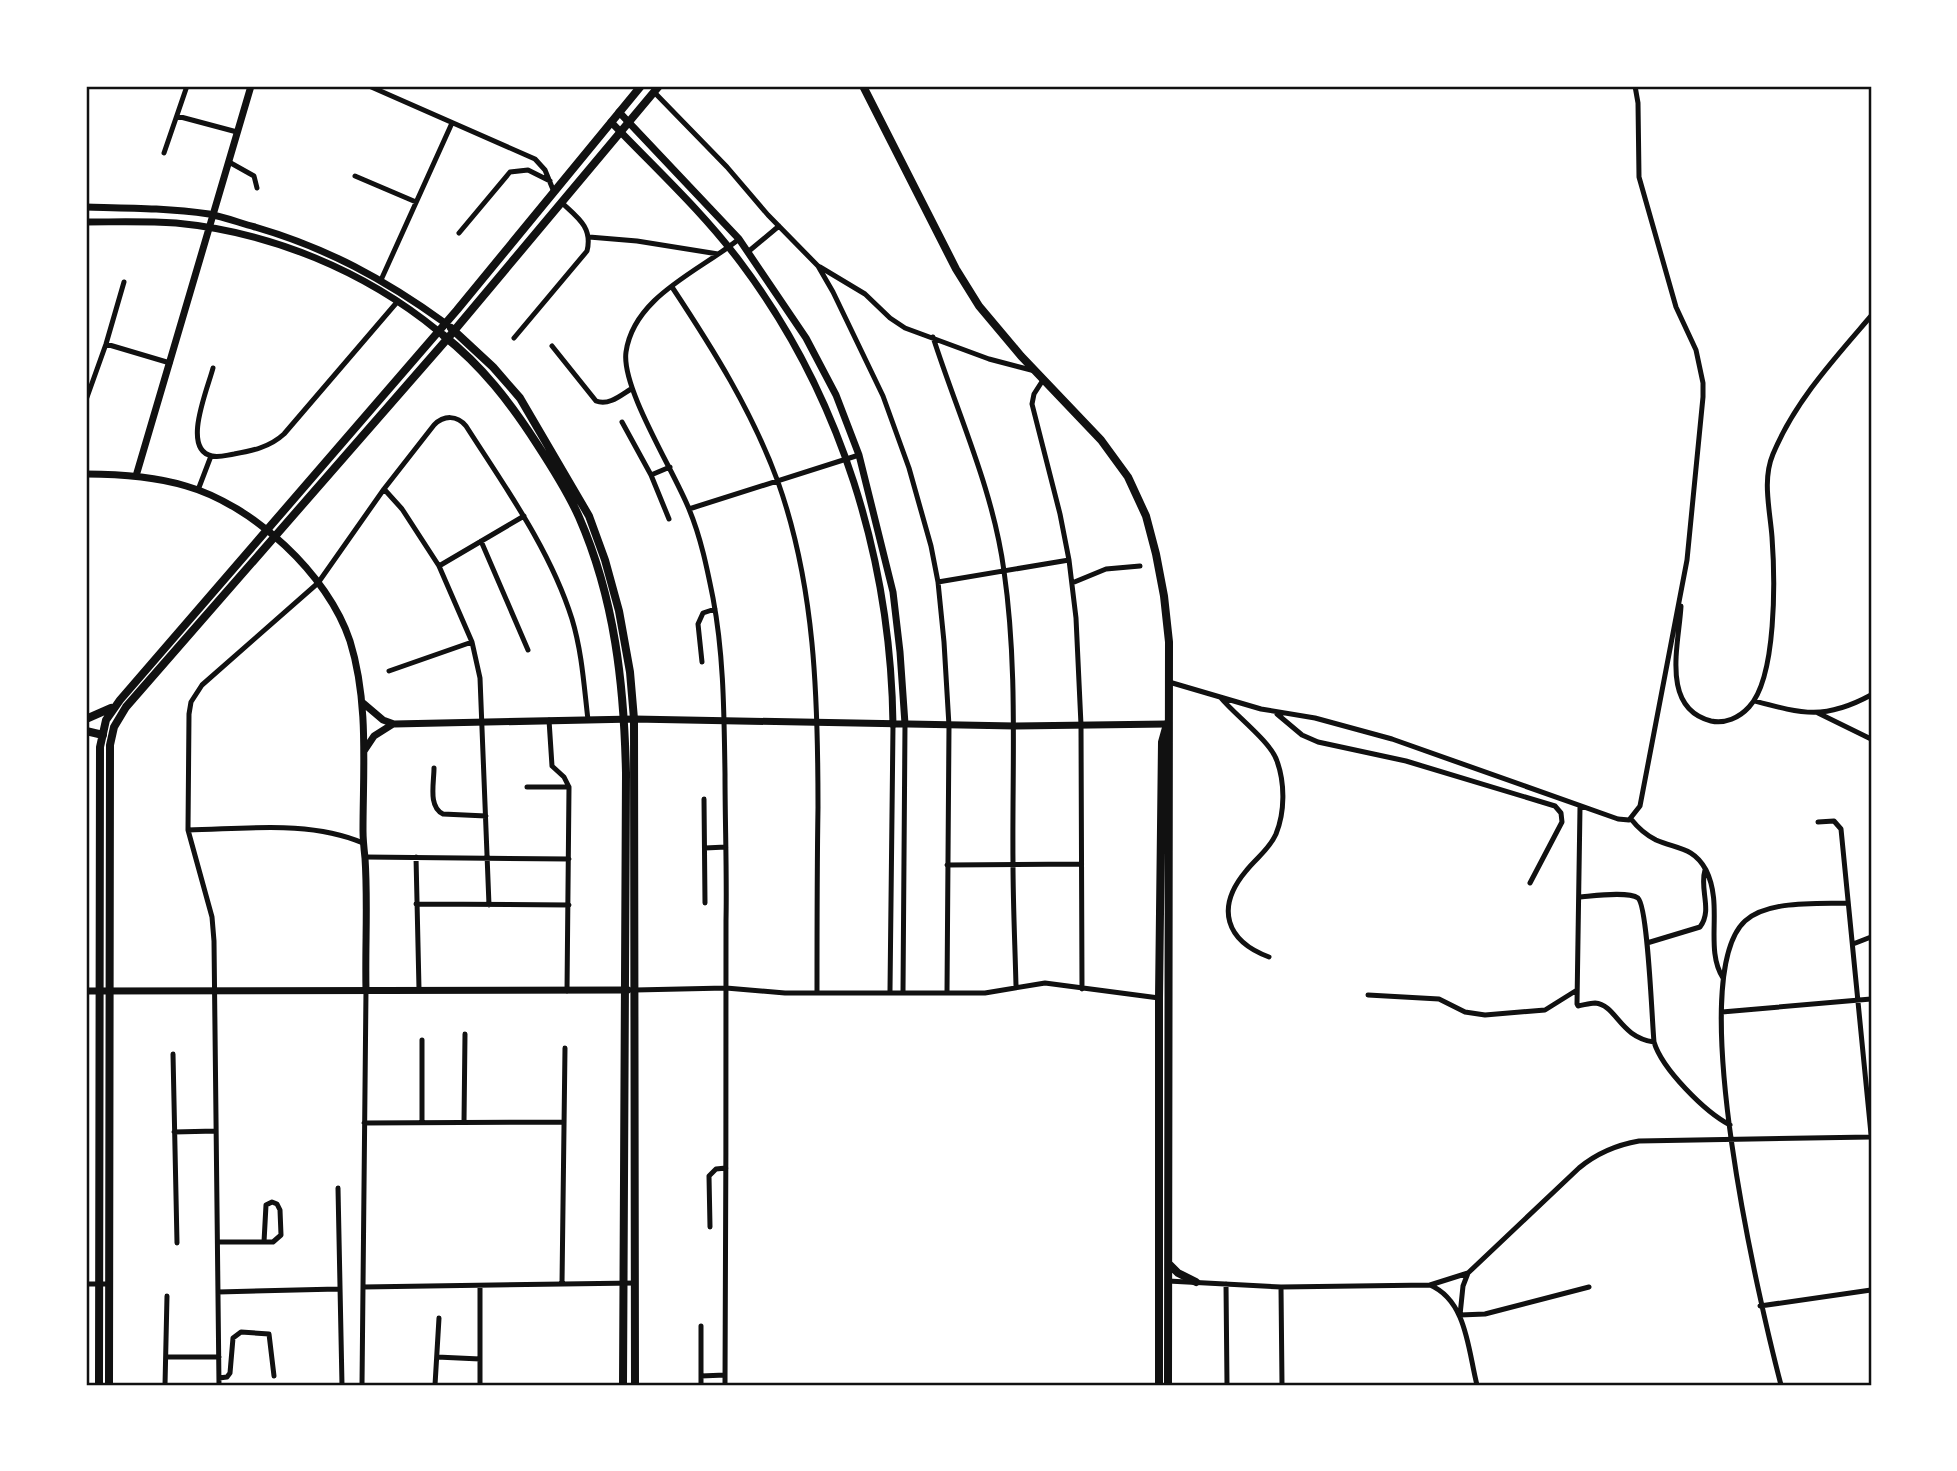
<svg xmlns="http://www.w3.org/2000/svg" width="1957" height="1471" font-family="Rubik,sans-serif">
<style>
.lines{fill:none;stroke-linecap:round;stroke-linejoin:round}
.minor{stroke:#111;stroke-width:5}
.tertiary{stroke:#111;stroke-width:7}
.secondary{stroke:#111;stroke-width:8}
.neatline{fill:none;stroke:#111;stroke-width:2.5}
</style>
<rect width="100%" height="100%" fill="#fff"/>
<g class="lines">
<path class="minor" d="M369,86L535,159L545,170L554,192
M654,92L727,167L768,215L818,266L833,292L883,396L909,468L931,546L938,582L944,642L949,726L947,993
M177,116L237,132
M164,153L187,86
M229,162L254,176L257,188
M355,176L416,202
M459,233L510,172L528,170L550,181
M589,237L637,241L718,254
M749,251L779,226
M820,267L865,294L890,318L905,328L989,359L1035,371
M381,280L452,123
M672,287C713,349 752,411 778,482C815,586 818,697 818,807C817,868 817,930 817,992
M933,337C958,415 993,489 1004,571C1018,669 1012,766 1013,863C1013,904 1015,945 1016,986
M514,338L587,251C593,227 577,217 561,202
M106,344L170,363
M552,346L596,401C609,406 621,395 631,389
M213,368C208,388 181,450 212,456C219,458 227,455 234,454C252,451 270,447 284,434L398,301
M1043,380L1034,394L1032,404L1060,514L1069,560L1076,618L1081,725L1082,989
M86,400L106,344L124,282
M622,422L651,475
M384,489L402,509L439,566L472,642L480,678L489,905
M198,490L211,456
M689,509L859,455
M669,519L651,475L670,467
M481,541L528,650
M439,566L524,516
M938,582L1069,560
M1072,583L1106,569L1140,566
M1681,606C1679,644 1660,708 1711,721C1725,724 1739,718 1749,707C1777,677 1775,578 1772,537C1770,510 1762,480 1773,454C1795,401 1835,358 1871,316
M702,662L698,624L703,613L715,609
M389,671L472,642
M1169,682L1261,709L1315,718L1392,739L1618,819L1629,820L1640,806L1687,560L1703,397V383L1696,350L1676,307L1639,177L1638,103L1635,86
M1221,698C1235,715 1271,742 1277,761C1285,783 1285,812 1276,834C1269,850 1256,858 1246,871C1215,908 1226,941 1269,957
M1755,701C1803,714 1825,720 1871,695
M1818,713L1871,739
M1277,714L1302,735L1318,742L1406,761L1555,806L1561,813L1562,822L1530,883
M549,720L552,766L564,777L569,787L567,991
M434,768C434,783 428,807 443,814L486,816
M527,787H569
M704,799L705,903
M1580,807L1577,1004L1578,1006C1584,1005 1590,1003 1595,1003C1617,1005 1619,1037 1654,1042
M1631,819C1638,828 1646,835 1656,840C1677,849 1694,847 1706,870C1724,906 1704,948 1723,978
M1818,822L1834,821L1841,829L1871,1134
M188,830C245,829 310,820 363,843
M705,848L726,847
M365,857L569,859
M416,857L419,989
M947,865L1081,864
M1579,897C1593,896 1628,891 1638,898C1648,907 1652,1022 1654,1042C1662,1069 1705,1112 1730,1125
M416,904L569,905
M1647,943L1700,927C1713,910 1699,889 1705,870
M1853,944L1871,937
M635,990L726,988L785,993H985L1045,983L1159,998
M890,991L893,725
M903,992L905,724
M1368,995L1439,999L1465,1012L1485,1015L1545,1010L1577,990
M1722,1012L1871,999
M173,1054L177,1243
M422,1122V1040
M464,1122L465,1034
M364,1123L562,1122
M174,1132L216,1131
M338,1188L342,1385
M272,1202L277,1204L280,1210L281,1235L273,1242H264L266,1205Z
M710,1227L709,1176L716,1169L726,1168
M218,1242H264
M1468,1273L1463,1286L1460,1315L1485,1314L1589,1287
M1168,1281L1281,1287L1430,1285C1467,1301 1468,1350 1477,1385
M86,1284H109
M562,1284L565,1048
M1226,1284L1227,1385
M1430,1285L1468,1273L1579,1168C1597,1153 1616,1145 1639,1141L1871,1137
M363,1287L635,1283
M1281,1287L1282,1385
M218,1292L338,1289
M1760,1306L1871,1290
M701,1326V1385
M166,1357H219
M437,1357L480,1359
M701,1376L725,1375
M219,1378L227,1377L230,1373L233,1338L241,1332L269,1334L274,1376
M165,1385L167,1296
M219,1385L214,941L212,917L188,830L189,714L191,702L202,685L318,583L384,489L434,425C444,415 457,415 466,426C505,487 550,549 572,619C582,652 584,686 588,720
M362,1385L366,990
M435,1385L439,1318
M480,1385V1286
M725,1385C726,1230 726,1076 726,921C727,872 725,823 725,774C724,715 724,656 713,598C707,568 701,538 689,509C674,471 621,388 626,352C634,296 700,271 739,239
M1781,1385C1760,1305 1683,978 1745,921C1768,900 1818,904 1848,903"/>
<path class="tertiary" d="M619,112L739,239L806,338L836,395L859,455L893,592L900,652L905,724
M611,122C655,168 703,212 741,263C841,396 891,560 893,725
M86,207C127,208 168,208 209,214C224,217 240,223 255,227C327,248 384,279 445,323
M86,222C116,222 146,221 176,223C271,232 365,271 438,331
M86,474C119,474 153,476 186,486C253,505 328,574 350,641C369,702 363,768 363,831C363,840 364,849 365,858C368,902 365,946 366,990
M136,476L251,86
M363,703L383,720L394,724L634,719L1015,726L1167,724
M364,751L374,736L393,724
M86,991L628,990"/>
<path class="secondary" d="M863,86L956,269L979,306L1021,356L1101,440L1128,477L1146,516L1156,554L1164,596L1169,642L1168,1385
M451,328L493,367L520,398L589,516L605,560L619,611L630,672L634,719L635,1385
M443,335C482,366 510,402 537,444C552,467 568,492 579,517C615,599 624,685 626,773L623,1385
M86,719L111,708
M86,731L103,735
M1169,1264L1178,1273L1196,1282
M99,1385L100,747L106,720L120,700L457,310L641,86
M109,1385L110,745L114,727L126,707L448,338L659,86
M1159,1385V998L1162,742L1167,724"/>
</g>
<rect width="1957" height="1471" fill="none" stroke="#ffffff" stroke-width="175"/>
<rect x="88" y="88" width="1782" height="1296" class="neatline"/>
</svg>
